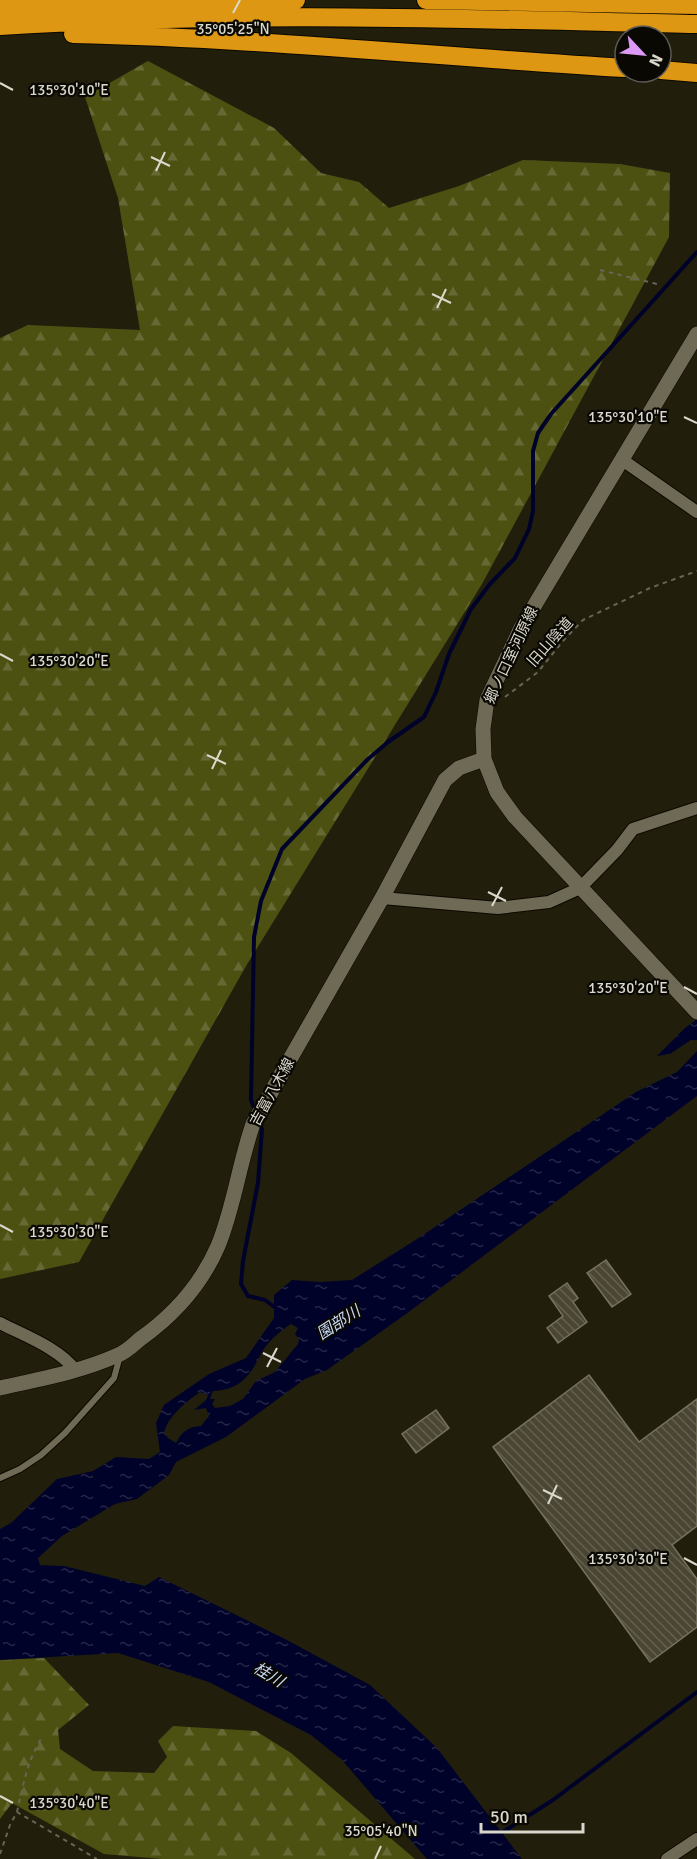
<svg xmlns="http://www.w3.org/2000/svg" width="697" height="1859" font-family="Signika,'Noto Sans JP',sans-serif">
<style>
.forest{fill:url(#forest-firs)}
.water{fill:url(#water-ripples);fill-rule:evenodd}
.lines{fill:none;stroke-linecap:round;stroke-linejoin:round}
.stream{stroke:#000229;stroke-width:4}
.building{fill:url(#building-back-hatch);stroke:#76725d;stroke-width:1.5}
.lane-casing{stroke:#0c0800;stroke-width:8}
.street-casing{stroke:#0c0800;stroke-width:14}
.secondary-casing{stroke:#0c0800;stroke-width:16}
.highway-casing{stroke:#0c0800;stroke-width:20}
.path{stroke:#686556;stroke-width:2;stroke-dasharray:4.5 4.5;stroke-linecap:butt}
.lane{stroke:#6f6a56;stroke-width:6}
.street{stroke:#6f6a56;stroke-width:12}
.secondary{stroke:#6f6a56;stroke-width:15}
.highway{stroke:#de9713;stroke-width:18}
.ticks{fill:none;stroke:#dad8cc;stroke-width:2}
.labels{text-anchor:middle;stroke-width:4.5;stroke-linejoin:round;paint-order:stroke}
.street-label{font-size:15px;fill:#dad8cc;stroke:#0a0803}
.water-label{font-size:16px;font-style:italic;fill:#c8d8f6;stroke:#0a0803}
.ticks-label{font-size:15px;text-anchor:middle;fill:#dad8cc;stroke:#0a0803;stroke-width:4.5;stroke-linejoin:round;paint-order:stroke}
</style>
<defs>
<pattern id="forest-firs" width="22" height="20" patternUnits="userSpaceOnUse" patternTransform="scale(1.5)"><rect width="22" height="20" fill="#4c5112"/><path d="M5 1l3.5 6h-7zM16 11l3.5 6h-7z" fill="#656933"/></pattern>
<pattern id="water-ripples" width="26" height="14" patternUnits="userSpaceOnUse" patternTransform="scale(1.5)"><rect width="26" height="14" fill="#000229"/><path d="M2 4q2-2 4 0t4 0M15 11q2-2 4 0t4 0" fill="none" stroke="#252647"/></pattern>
<pattern id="building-back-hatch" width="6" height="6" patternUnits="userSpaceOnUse" patternTransform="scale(1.5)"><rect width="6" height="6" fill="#4a4633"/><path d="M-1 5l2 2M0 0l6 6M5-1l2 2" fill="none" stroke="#64604f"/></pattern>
</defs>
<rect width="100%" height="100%" fill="#221e0c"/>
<path class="forest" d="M148,61L274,128L321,173L359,182L389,208L459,186L523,160L620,164L670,173L669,237L482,584L246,966L79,1262L0,1279V338L28,325L140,330L118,198L85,97Z
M44,1658L89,1705L58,1730L60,1749L93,1771L154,1773L167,1757L158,1741L173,1726L256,1731L291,1753L415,1859H162L104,1854L12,1803L0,1819V1660Z"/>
<path class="water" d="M697,1019V1040H691L670,1054L657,1056L685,1028Z
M697,1051V1096L406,1314L327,1370L305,1379L226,1437L176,1462L169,1475L137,1499L115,1504L62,1536L38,1558L40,1565L64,1566L145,1586L159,1577L287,1640L370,1685L437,1748L522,1859H427L342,1760L311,1735L209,1682L118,1653L0,1660V1529L11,1523L57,1479L93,1471L116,1457L149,1459L160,1452L156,1423L164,1405L209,1374L246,1358L274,1318V1295L292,1280L320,1282L352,1280L417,1239L636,1092L677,1072ZM291,1324L298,1328L295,1334L299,1339L298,1344L275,1372L256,1381L243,1399L230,1406L215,1408L212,1404L215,1399H210L213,1391C240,1390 250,1376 261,1354C267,1342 280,1331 291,1324ZM200,1392L208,1395L206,1400L194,1410L206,1408L209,1416L201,1426C187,1427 182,1432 176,1443L168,1438L164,1433C168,1416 186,1402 200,1392Z"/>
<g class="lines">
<path class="stream" d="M256,1112L251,1100L254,937L261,901L282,849L367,760L388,742L424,717L436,692L449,654L471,609L490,584L515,558L529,529L533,511V451L538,433L551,414L697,252
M259,1122L262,1129L258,1183L243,1261L241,1284L248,1296L265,1300L277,1309
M498,1835L553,1800L697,1692"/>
</g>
<path class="building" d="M606,1260L631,1294L612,1307L587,1273Z
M567,1283L578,1298L573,1302L587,1322L558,1343L547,1328L563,1316L549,1296Z
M589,1375L639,1442L697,1399V1526L672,1545L697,1579V1627L650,1662L493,1447Z
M436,1410L449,1428L416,1453L402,1434Z"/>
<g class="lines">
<g class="lane-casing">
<path id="lane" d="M0,1478L20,1469L41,1455L65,1433L114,1378L120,1356"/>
</g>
<g class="street-casing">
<path id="street" d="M621,459L697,512
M382,898L498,908L549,902L580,888L617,850L633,829L697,808
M0,1323C25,1336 59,1348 76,1371
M667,1859L697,1839"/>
</g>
<g class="secondary-casing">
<path id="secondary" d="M697,334L521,628L487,700L483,729L484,759L497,792L515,817L697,1012
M0,1388C40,1379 80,1372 118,1355C126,1352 133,1345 140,1339C174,1315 201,1285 218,1246C234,1207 239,1164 253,1124L382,898L445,780L459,768L484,759"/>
</g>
<g class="highway-casing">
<path id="highway" d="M426,0L697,5
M0,9L296,0
M0,26C232,11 465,19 697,24
M73,34C257,38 441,57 625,68
M661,70L697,73"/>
</g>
<path class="path" d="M600,270L661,285
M505,697L538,672L563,641L583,620L650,588L697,571
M17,1812C23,1785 28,1758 43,1736
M0,1854L10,1825L17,1812L97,1859"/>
<use href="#lane" class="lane"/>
<use href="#street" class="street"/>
<use href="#secondary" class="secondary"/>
<use href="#highway" class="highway"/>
</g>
<path class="ticks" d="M233,13L240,0M0,83L13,90M151,157L170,166M156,171L165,152M432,294L451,303M437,308L446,289M684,417L697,423M0,654L13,661M207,755L226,764M212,769L221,750M488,892L506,901M492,906L502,887M684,987L697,994M0,1225L13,1232M263,1353L281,1362M267,1367L277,1348M543,1490L562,1499M548,1504L557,1485M684,1558L697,1565M0,1796L13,1803M375,1859L381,1846"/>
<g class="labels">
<g class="street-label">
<text transform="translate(550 642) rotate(-48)" y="5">旧山陰道</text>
<text transform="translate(511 655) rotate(-65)" y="5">郷ノ口室河原線</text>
<text transform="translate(272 1092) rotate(-61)" y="5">吉富八木線</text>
</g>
<g class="water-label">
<text transform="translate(338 1322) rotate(-33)" y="6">園部川</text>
<text transform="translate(269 1674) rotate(31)" y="6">桂川</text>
</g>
</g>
<g class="ticks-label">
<text x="233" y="34">35°05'25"N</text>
<text x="69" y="95">135°30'10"E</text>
<text x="628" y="422">135°30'10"E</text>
<text x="69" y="666">135°30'20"E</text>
<text x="628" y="993">135°30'20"E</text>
<text x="69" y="1237">135°30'30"E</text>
<text x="628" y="1564">135°30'30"E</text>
<text x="69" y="1808">135°30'40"E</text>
<text x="381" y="1836">35°05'40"N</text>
</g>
<g transform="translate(643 54) rotate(116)"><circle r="28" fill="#0a0803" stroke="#5d5b53" stroke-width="1.5"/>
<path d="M0-4.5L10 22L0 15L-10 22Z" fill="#dc99f5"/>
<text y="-9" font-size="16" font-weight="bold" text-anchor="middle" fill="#dad8cc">N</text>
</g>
<path d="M481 1823v9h102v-9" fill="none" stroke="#dad8cc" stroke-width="3"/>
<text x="490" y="1823" font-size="18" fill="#dad8cc" stroke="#0a0803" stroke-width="4.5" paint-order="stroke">50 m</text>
</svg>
